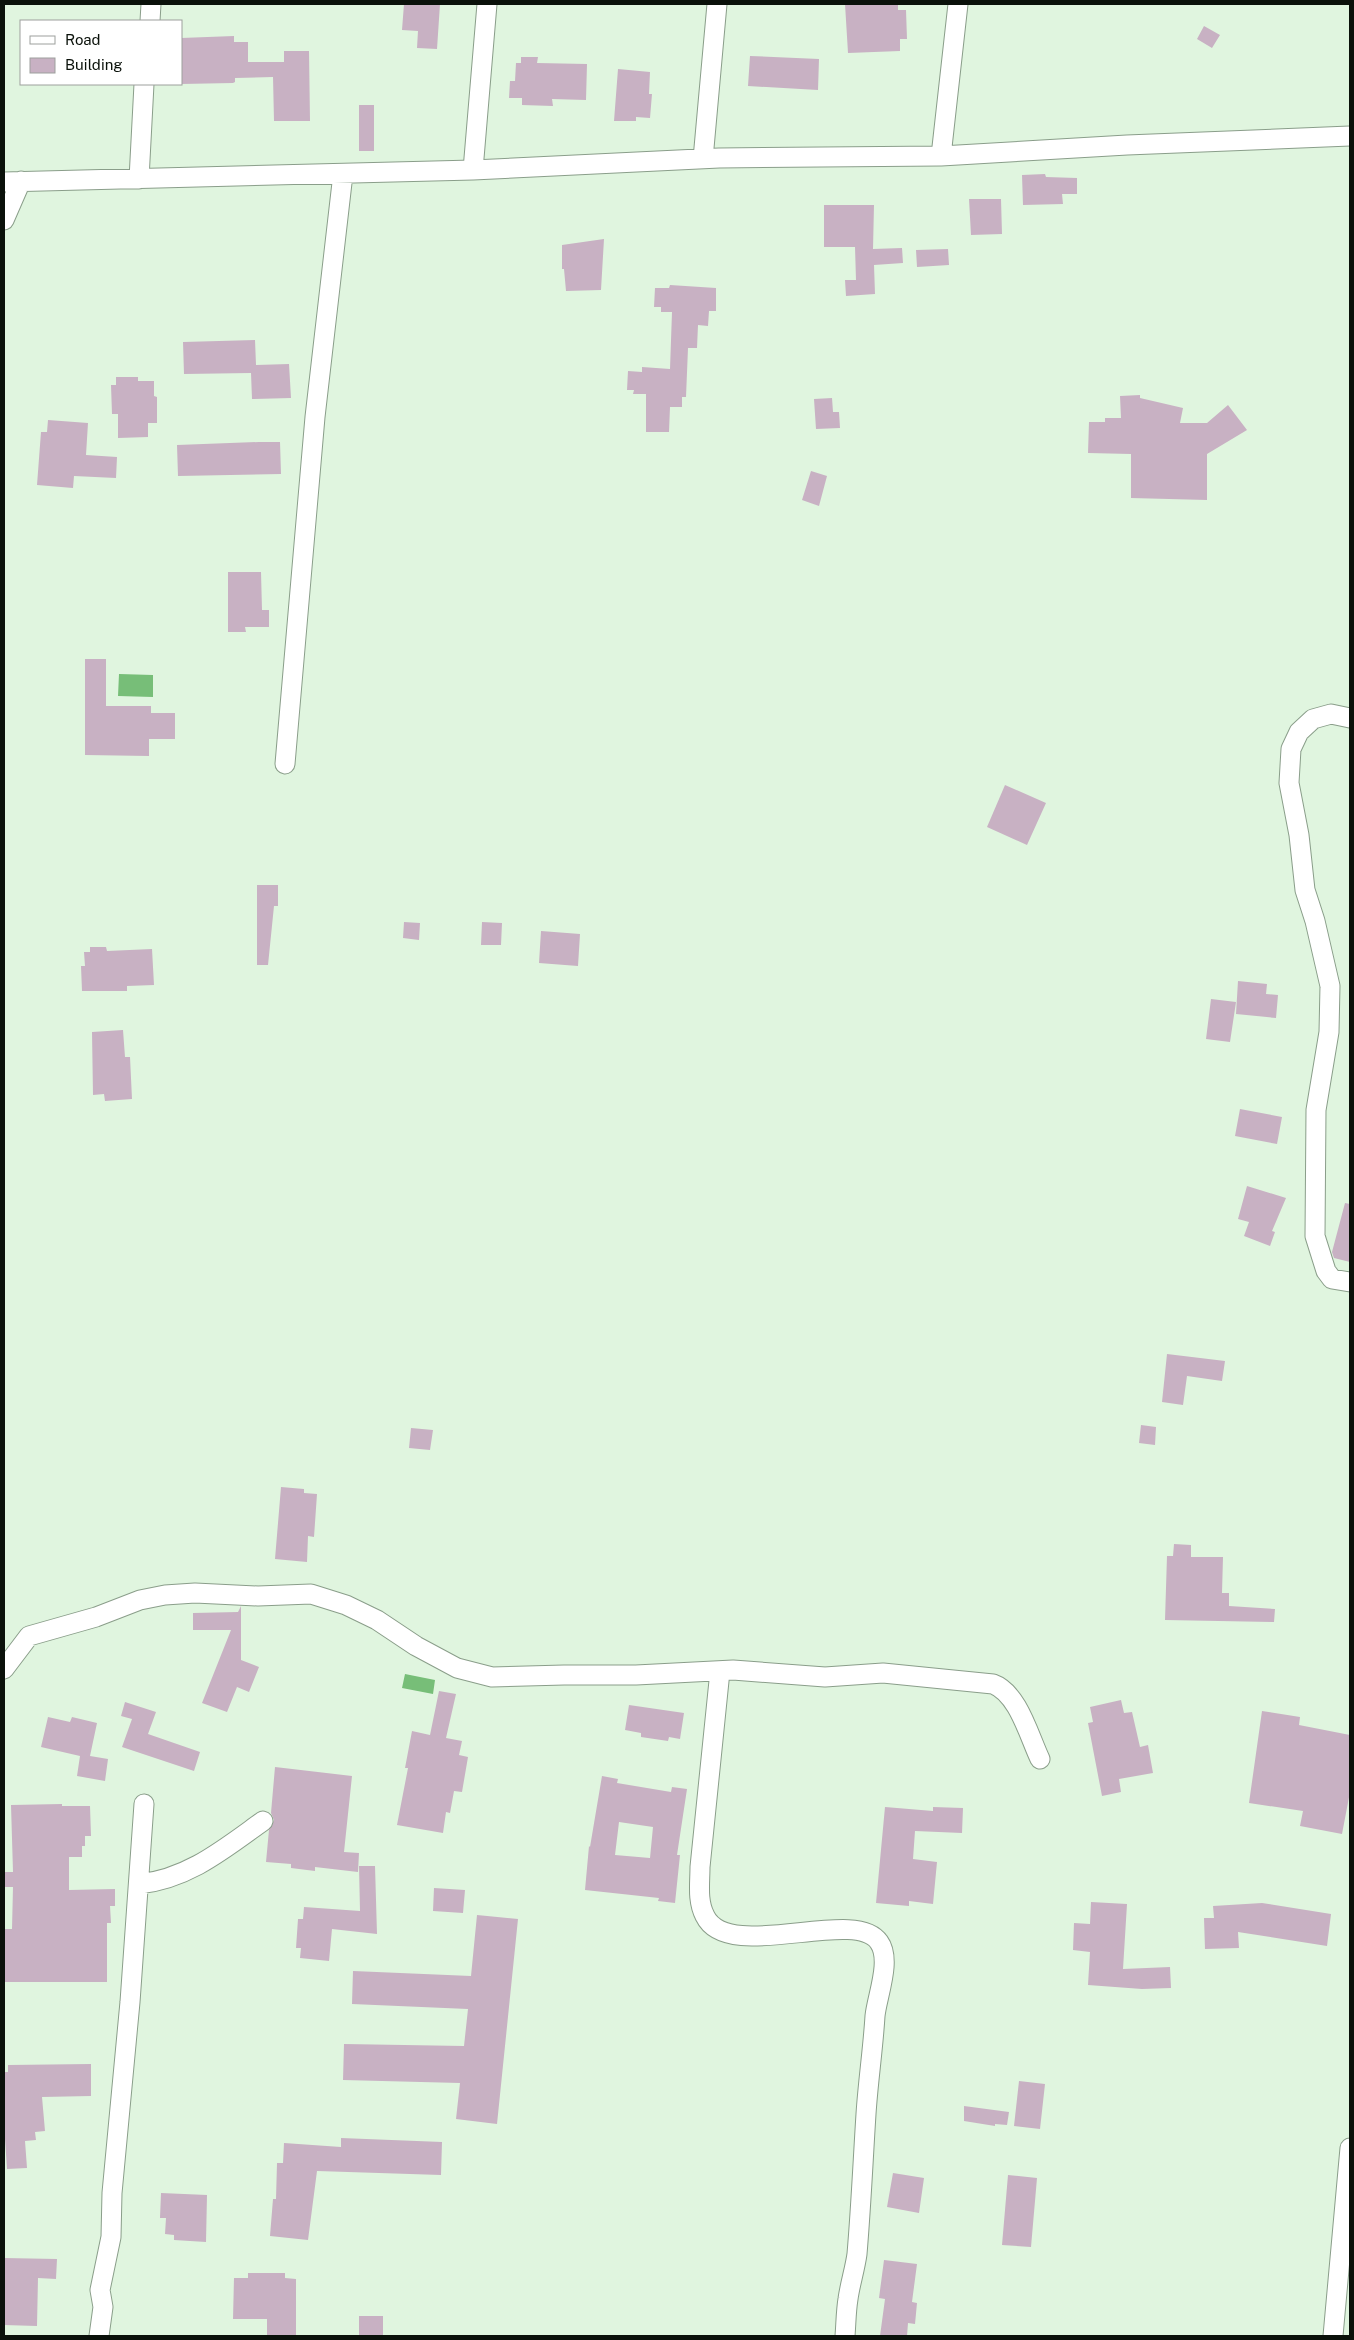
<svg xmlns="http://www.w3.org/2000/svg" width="1354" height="2340" font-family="'Public Sans',sans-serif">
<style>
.water{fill:#77be78}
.building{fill:#c8b1c3;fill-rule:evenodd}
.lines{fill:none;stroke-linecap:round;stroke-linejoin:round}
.street-casing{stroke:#8a9e8a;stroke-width:21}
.street{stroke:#fff;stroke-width:19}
</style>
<rect width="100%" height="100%" fill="#e0f5df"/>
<path class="water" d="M119,674L153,675V697L118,696Z
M405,1674L435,1680L433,1694L402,1688Z"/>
<path class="building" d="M404,4H440L437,49L417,48L418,31L402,30Z
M845,4H898V10H906L907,39H900V51L848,53Z
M1204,26L1220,35L1212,48L1197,39Z
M234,36V42H248V62H284V51H309L310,121H274L273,77L235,78V82L233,83L181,84V38Z
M750,56L819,59L818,90L748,86Z
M521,57H538L537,63L587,64L586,100L552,99L553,106L522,105V98H509L510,81H515L516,63H521Z
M618,69L650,72L649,94H652L650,118L636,117V121H614Z
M359,105H374V151H359Z
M1045,174L1046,177L1077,178V194H1062L1063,204L1023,205L1022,175Z
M969,199H1001L1002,234L971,235Z
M824,205H874L873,249L902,248L903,263L874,265L875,294L846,296L845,280H856L855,247H824Z
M604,239L601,290L566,291L564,269H562V245Z
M948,249L949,265L917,267L916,250Z
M670,285L716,288V311H709L708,326L698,325L697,348H688L686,397H682V407H670L669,432H646V394H633L634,390H627L628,371L642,372V367L670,369L672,312H661V307H654L655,288H669Z
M255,340L256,365L289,364L291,398L252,399L251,373L184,374L183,342Z
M116,377H138V381H154V396L157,397V423H148V437L118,438V414H112L111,385H116Z
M1140,395V398L1183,408L1180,423H1207L1228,405L1247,430L1207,454V500L1131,498V454L1088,453L1089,422H1105V418H1121L1120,396Z
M832,398L833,412H839L840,428L816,429L814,399Z
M48,420L88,423L86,455L117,457L116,478L74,476L73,488L37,485L41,432H47Z
M259,442H280L281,474L178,476L177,445Z
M811,471L827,476L819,506L802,500Z
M228,572H261L262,610H269V627H245L246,632H228Z
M85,659H106V706H151V713H175V739H149V756L85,755Z
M1005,785L1046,803L1027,845L987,827Z
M257,885H278V906H274L268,965H257Z
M404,922L420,923L419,940L403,938Z
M482,922L502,923L501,945H481Z
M541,931L580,934L578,966L539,963Z
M90,947H106L107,951L152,949L154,985L127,986V991H82L81,966H85L84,952H90Z
M1238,981L1267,984L1266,994L1278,995L1276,1018L1236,1014Z
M1211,999L1236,1002L1230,1042L1206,1039Z
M123,1030L125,1057H130L132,1099L105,1101L104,1094L93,1095L92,1032Z
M1240,1109L1282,1117L1277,1144L1235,1136Z
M1247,1186L1286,1198L1272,1231L1275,1232L1270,1246L1244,1236L1249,1222L1238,1219Z
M1345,1203L1350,1204V1262L1334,1258L1332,1252Z
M1167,1354L1225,1361L1222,1381L1187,1376L1183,1405L1162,1402Z
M1141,1425L1156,1427L1155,1445L1139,1443Z
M411,1428L433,1430L430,1450L409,1448Z
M281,1487L304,1489V1493L317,1494L314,1537L308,1536L307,1562L275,1559Z
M1174,1544L1191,1545V1557H1223L1222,1593H1229V1606L1275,1609L1274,1622L1165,1620L1167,1556H1173Z
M241,1606V1660L259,1667L249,1692L237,1687L227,1712L202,1703L231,1630H193V1613L238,1612Z
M439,1691L456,1694L446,1738L462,1741L459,1755L468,1757L462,1792L454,1791L450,1813L446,1812L443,1833L397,1825L408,1768H405L412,1731L430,1735Z
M1121,1700L1124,1713L1132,1712L1140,1747L1148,1745L1153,1773L1119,1779L1121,1792L1102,1796L1088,1723L1093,1722L1090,1707Z
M125,1702L156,1712L148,1734L200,1752L194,1771L122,1747L132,1719L121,1716Z
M629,1705L684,1713L680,1739L669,1737L668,1741L641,1737V1733L625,1730Z
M1262,1711L1300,1717L1299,1725L1350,1735V1792L1342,1834L1300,1826L1303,1811L1249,1803Z
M48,1717L70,1722L72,1717L97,1723L90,1756L108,1759L105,1781L77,1776L80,1756L41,1747Z
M275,1767L352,1776L344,1852L359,1853L358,1872L315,1867V1871L291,1868V1864L266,1862L269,1830L274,1820L271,1813Z
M602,1776L618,1779L617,1783L671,1792L672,1787L687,1789L677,1855H680L675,1903L658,1901L659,1898L585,1890L589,1846L590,1847ZM619,1822L653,1827L650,1858L615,1855Z
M62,1804V1806H90L91,1836H85V1846H82V1857H69V1890L115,1889V1906H110L111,1923H107V1982H4V1929H12L13,1887H4V1872H13L11,1805Z
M885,1807L933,1811V1807L963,1808L962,1833L915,1831L913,1859L937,1862L933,1904L909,1901V1906L876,1903Z
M359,1866H375L377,1934L332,1929L329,1961L300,1958L301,1948H296L298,1919H303L304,1907L360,1911Z
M434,1888L465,1890L463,1913L433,1911Z
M1091,1902L1127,1904L1123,1969L1170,1967L1171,1988L1142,1989L1088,1985L1090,1952L1073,1950L1074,1923L1090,1924Z
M1262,1903L1331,1914L1327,1946L1238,1932L1239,1948L1205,1949L1204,1918H1214L1213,1906Z
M477,1915L518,1919L497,2124L456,2119L460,2083L343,2080L344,2044L464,2046L468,2009L352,2004L353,1971L471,1976Z
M91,2064V2096L42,2097L45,2131L35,2132L36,2140L25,2141L27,2168L7,2169L4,2124V2072H8V2065Z
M1019,2081L1045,2084L1040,2129L1014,2126Z
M964,2106L1009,2112L1007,2125L995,2124V2126L964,2121Z
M341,2138L442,2142L441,2175L317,2171L308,2240L270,2236L273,2199H276L277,2163H283L284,2143L341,2147Z
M893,2173L924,2178L919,2213L887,2207Z
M1008,2175L1037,2178L1031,2247L1002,2245Z
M161,2193L207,2195L206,2242L174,2240V2235L165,2234L166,2218H160Z
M4,2258L57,2259L56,2279L38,2278L37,2326L4,2325Z
M884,2260L917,2264L912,2302L917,2303L915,2324L908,2323L907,2336H880L885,2299L879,2298Z
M248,2273H285V2278L296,2279V2336H267V2319H233L234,2278H248Z
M359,2316H383V2336H359Z"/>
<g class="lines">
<g class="street-casing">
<path id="street" d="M150,21L151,4
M941,156L958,4
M703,159L717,4
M473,170L487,4
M139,179L144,84
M4,182L473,170L719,158L941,156L1127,145L1350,136
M4,220L21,181
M1350,718L1331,714L1313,719L1299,732L1291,749L1289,783L1299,835L1305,890L1315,921L1330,986L1329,1032L1316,1110L1315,1236L1326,1271L1332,1279L1350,1282
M285,764L315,417L343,174
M4,1669L29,1636L96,1617L140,1600L165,1595L195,1593L258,1596L311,1594L346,1605L377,1620L416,1646L457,1668L492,1677L564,1675H636L733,1670L825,1677L883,1673L993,1684C1018,1693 1029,1736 1040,1759
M720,1671L700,1867C700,1883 697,1901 705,1916C728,1964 855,1906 879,1942C892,1960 877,1996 875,2016C873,2049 868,2082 866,2114C863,2161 861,2207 857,2254C855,2269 850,2284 848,2299C846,2311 846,2324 845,2336
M139,1884C188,1879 224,1849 263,1821
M99,2336L103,2307L100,2290L111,2237L112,2193L130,2002L144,1804
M1333,2336L1350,2148"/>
</g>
<use href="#street" class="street"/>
</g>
<rect width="1354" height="2340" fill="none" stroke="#0a110a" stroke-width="10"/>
<rect x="20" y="20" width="162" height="65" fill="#ffffff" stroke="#9da09d"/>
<rect x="30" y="36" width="25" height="8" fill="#ffffff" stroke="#9da09d"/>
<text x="65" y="45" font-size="15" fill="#0a110a">Road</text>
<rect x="30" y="58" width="25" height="15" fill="#c8b1c3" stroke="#9da09d"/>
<text x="65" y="70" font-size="15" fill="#0a110a">Building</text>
</svg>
